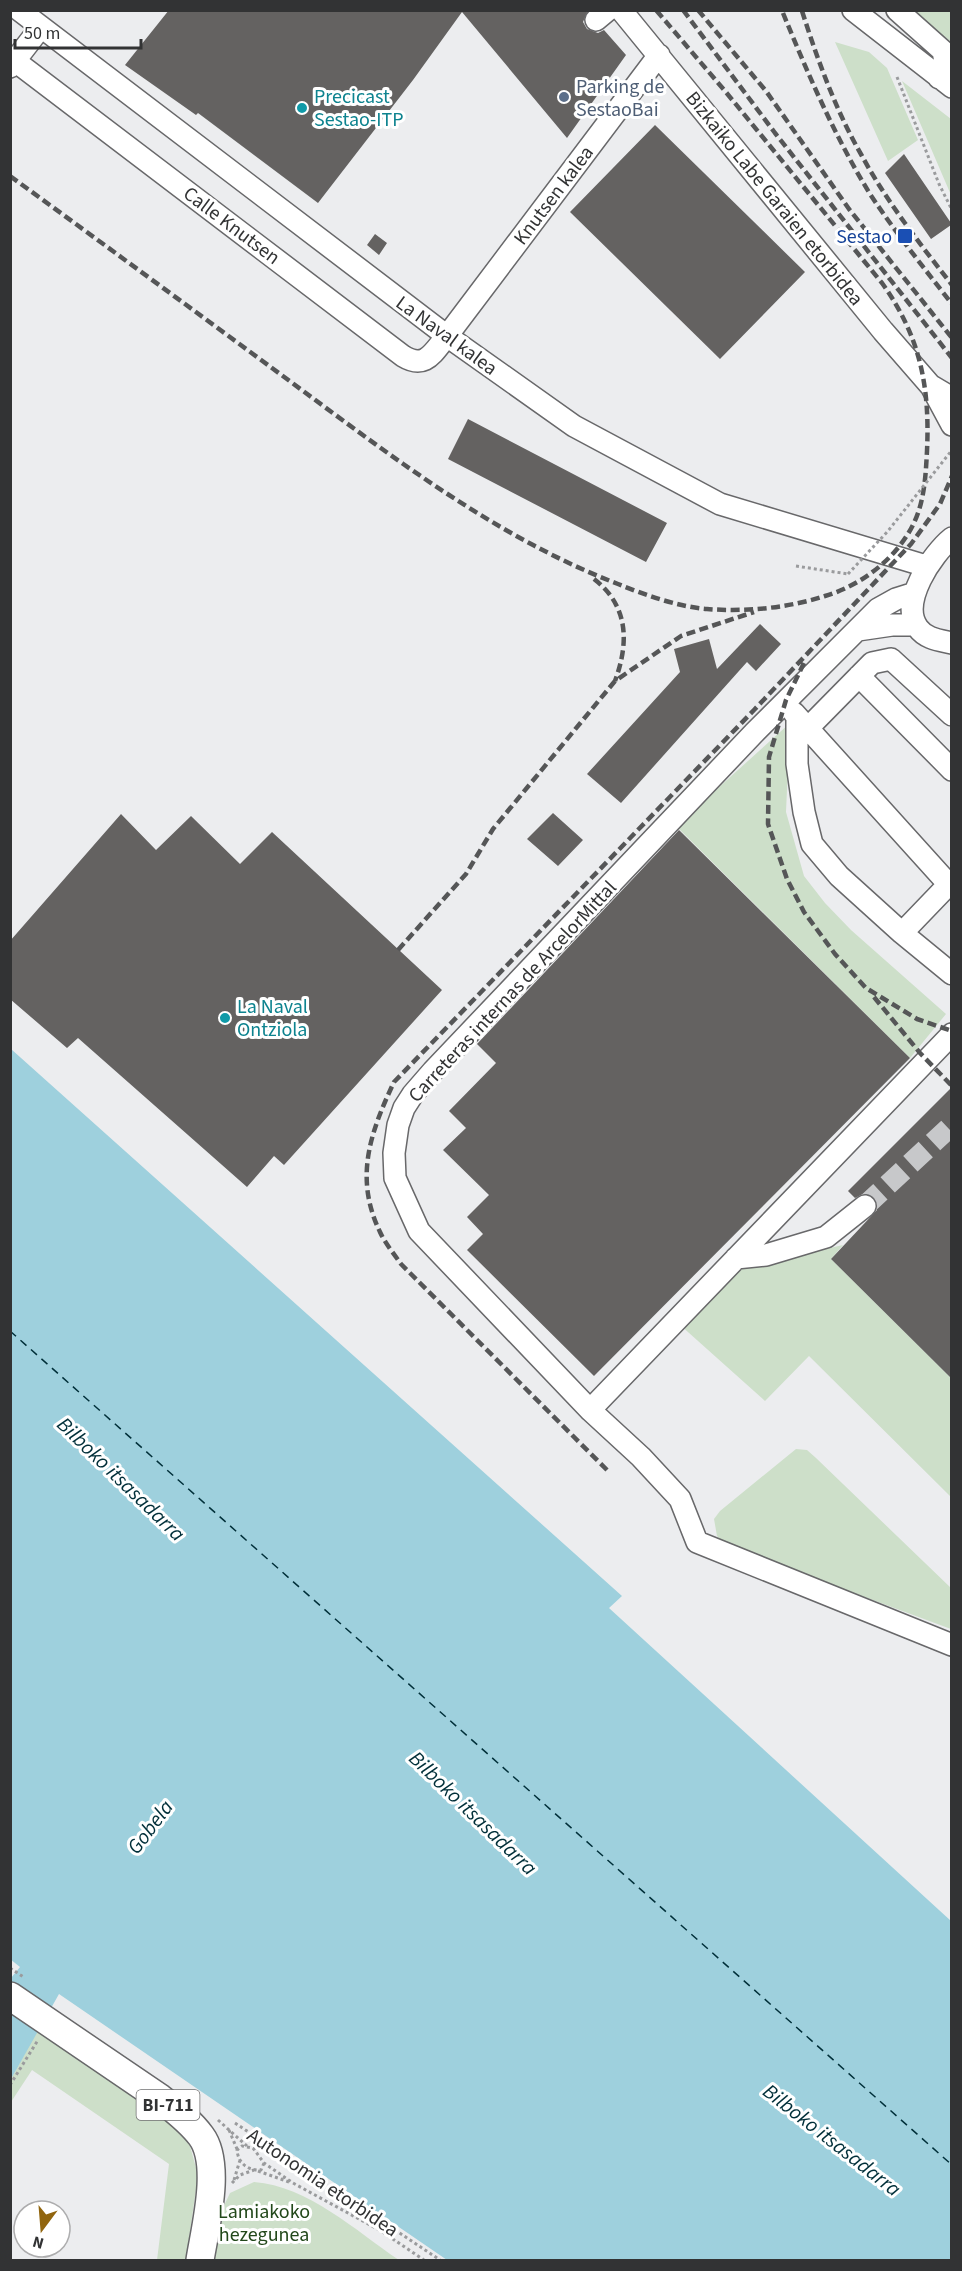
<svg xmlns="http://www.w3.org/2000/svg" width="962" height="2271" font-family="'Source Sans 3',sans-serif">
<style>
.green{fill:#cddfc9}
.water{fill:#9ed0dd}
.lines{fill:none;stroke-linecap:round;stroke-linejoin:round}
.ferry{stroke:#002f39;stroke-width:1.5;stroke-dasharray:8 6;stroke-linecap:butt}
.building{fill:#646261}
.minor-tunnel{stroke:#c7c8ca;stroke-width:21;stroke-dasharray:21 10;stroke-linecap:butt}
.minor-casing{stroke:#68686a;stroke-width:24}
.major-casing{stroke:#68686a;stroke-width:30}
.path{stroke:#9a9b9d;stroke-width:3;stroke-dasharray:3 3;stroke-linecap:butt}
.minor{stroke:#fff;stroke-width:21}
.major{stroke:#fff;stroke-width:27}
.rail{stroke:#555657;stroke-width:4.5;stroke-dasharray:9 4.5;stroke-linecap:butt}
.path-bridge{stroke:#9a9b9d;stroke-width:3;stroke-dasharray:3 3;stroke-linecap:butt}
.service-dot{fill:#5c6f8a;stroke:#fff;stroke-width:2}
.culture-dot{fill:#0f9aa8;stroke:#fff;stroke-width:2}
.transit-dot{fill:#1a4fb4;stroke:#fff;stroke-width:2}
.labels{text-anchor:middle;stroke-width:6;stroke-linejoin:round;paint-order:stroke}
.shield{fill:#fff;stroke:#707071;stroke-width:1.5}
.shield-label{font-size:18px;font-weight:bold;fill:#323334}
.service-label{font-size:20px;fill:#4e5e75;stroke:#fff;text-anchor:start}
.culture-label{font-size:20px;fill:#0d838f;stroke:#fff;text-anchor:start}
.street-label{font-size:20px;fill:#323334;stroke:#fff}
.transit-label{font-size:20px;fill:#164399;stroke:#fff;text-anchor:end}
.park-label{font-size:20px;fill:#22481a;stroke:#fff}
.water-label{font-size:21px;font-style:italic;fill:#002f39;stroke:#fff}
</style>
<rect width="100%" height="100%" fill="#ecedef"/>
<path class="green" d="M913,11H951V42Z
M835,42L869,52L887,68L918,140L888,161Z
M902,81L951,119V195Z
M790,723L786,812L804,876L825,903L851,930L946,1014L910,1058L676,826Z
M843,1245L831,1259L951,1378V1497L809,1356L765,1401L679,1324L722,1273Z
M796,1449L807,1450L816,1458L951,1588V1629L727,1546L717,1536L714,1519L720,1511Z
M39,2027L171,2119L190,2146L198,2175L186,2260H157L169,2164L32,2070L11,2102V2079Z
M254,2182C308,2186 356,2231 399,2260H213L219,2216L230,2193Z"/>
<path class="water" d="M11,1049L622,1596L609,1608L951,1921V2260H447L59,1994L11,2079V1978L20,1967L10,1959Z"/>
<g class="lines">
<path class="ferry" d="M10,1331L952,2165"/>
</g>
<path class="building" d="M169,10H588L583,22L587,29L598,33L604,30L626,55L567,138L462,12L413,80L318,203L198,113L196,115L125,65Z
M655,125L805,272L720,359L570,212Z
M904,154L951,223V225L931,239L885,173Z
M375,234L387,243L379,255L367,245Z
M468,419L667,523L646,562L448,459Z
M760,624L781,644L756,671L747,662L621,803L587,774L680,672L674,649L709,639L717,669Z
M553,813L583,840L558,866L527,839Z
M121,814L156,850L191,816L240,864L272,832L442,990L284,1165L274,1156L247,1187L78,1038L67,1048L10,999V941Z
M679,830L910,1058L594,1376L467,1250L483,1234L467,1217L489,1195L443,1150L466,1128L449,1111L496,1063L477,1044Z
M951,1088V1378L831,1259L877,1210V1204L870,1194H863L855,1198L848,1191Z"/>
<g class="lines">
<path class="minor-tunnel" d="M865,1206L952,1125"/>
<g class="minor-casing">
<path id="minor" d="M19,10L447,336L574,426L720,504L926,566
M621,10L883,331L930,385L952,398
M853,10L952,87
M897,10L943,51L946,67L939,78
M596,20L608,10
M15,61L403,356C426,370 433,352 447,336L659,55
M10,67L41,27
M931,386L952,425
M952,538C932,554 899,603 918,628C926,639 939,640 952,643
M915,593L896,599L878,609L754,733L433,1071L413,1094L404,1108L398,1125L394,1153L395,1178L419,1231L590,1410L641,1457L680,1499L697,1542L952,1645
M858,630L892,625H916
M859,676L952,770
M794,713L952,888
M797,718V764L804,812L812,844L839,876L902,933
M807,729L872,663L891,659L952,715
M952,881L902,933L952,974
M736,1258L766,1255L826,1237L865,1206
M590,1410L952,1034"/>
</g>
<g class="major-casing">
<path id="major" d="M10,1996L160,2098C175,2110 190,2121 201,2136C222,2164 205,2228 200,2260"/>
</g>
<path class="path" d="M897,77L939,184L951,208
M796,566L848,574
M10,1968L25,1978
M10,2085L38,2040
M218,2120L247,2146
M235,2123L440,2260
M229,2130L237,2149
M264,2163L261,2170C248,2171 238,2163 237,2150L242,2146L253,2148L264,2163L293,2183L381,2231L424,2260
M258,2171L289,2182
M234,2180L240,2160
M232,2183L240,2175L254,2170"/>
<use href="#minor" class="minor"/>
<use href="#major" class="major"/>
<path class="rail" d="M683,10L775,133L952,358
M698,10L766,91L849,209L952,338
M802,11C818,61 836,111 862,156C887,202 920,244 952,285
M783,13C808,74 835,137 870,194C895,232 924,268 952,304
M10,176C98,240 185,304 272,368C381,448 490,535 618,584C645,595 679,607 707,609C746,612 788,608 825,596C866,584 906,551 919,510C925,491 926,470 927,451C930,386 920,336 882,283L725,91L656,10
M594,579C629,606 629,643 615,681
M804,663L786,700L769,757L768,824L787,879L804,912L835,954L866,988L917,1019L952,1031
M398,950L466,874L493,829L615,681L681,636L754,612
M874,997L920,1053L952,1086
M607,1470L401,1264C394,1254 385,1243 380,1232C354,1178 370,1133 394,1082L754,710L911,544L940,504L952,476"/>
<path class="path-bridge" d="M848,574L888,531L952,450"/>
</g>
<circle class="service-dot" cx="564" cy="97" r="6"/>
<g class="culture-dot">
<circle cx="302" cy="108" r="6"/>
<circle cx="225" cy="1018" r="6"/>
</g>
<rect class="transit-dot" x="897" y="228" width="16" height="16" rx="3"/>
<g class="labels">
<rect class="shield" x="136.5" y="2090" width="63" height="30" rx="4.5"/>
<g class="shield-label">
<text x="168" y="2111">BI-711</text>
</g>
<g class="service-label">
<text x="576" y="93">Parking de<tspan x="576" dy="23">SestaoBai</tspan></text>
</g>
<g class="culture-label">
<text x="314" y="103">Precicast<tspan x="314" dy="23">Sestao-ITP</tspan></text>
<text x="237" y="1013">La Naval<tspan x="237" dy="23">Ontziola</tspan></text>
</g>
<g class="street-label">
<text transform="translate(553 195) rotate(-53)" y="7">Knutsen kalea</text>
<text transform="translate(775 198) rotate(51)" y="7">Bizkaiko Labe Garaien etorbidea</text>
<text transform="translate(232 225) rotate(37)" y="7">Calle Knutsen</text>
<text transform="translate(447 335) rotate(36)" y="7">La Naval kalea</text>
<text transform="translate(512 991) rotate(-47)" y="7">Carreteras internas de ArcelorMittal</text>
<text transform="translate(323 2182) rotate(34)" y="7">Autonomia etorbidea</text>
</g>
<g class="transit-label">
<text x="892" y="243">Sestao</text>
</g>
<g class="park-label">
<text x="264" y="2218">Lamiakoko<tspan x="264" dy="23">hezegunea</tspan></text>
</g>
<g class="water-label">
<text transform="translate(121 1479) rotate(44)" y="7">Bilboko itsasadarra</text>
<text transform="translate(473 1813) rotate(44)" y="7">Bilboko itsasadarra</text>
<text transform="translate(150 1827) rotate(-53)" y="7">Gobela</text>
<text transform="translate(832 2140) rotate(38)" y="7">Bilboko itsasadarra</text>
</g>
</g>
<rect width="962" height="2271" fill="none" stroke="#323334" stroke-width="24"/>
<g transform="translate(42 2229) rotate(196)"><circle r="28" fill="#ffffff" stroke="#adadae" stroke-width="1.5"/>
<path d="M0-4.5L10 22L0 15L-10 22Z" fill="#91650e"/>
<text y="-9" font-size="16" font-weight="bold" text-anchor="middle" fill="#323334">N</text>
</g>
<path d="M15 39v9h126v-9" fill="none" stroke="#323334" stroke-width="3"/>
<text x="24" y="39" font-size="18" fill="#323334" stroke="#ffffff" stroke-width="4.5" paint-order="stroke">50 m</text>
</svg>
